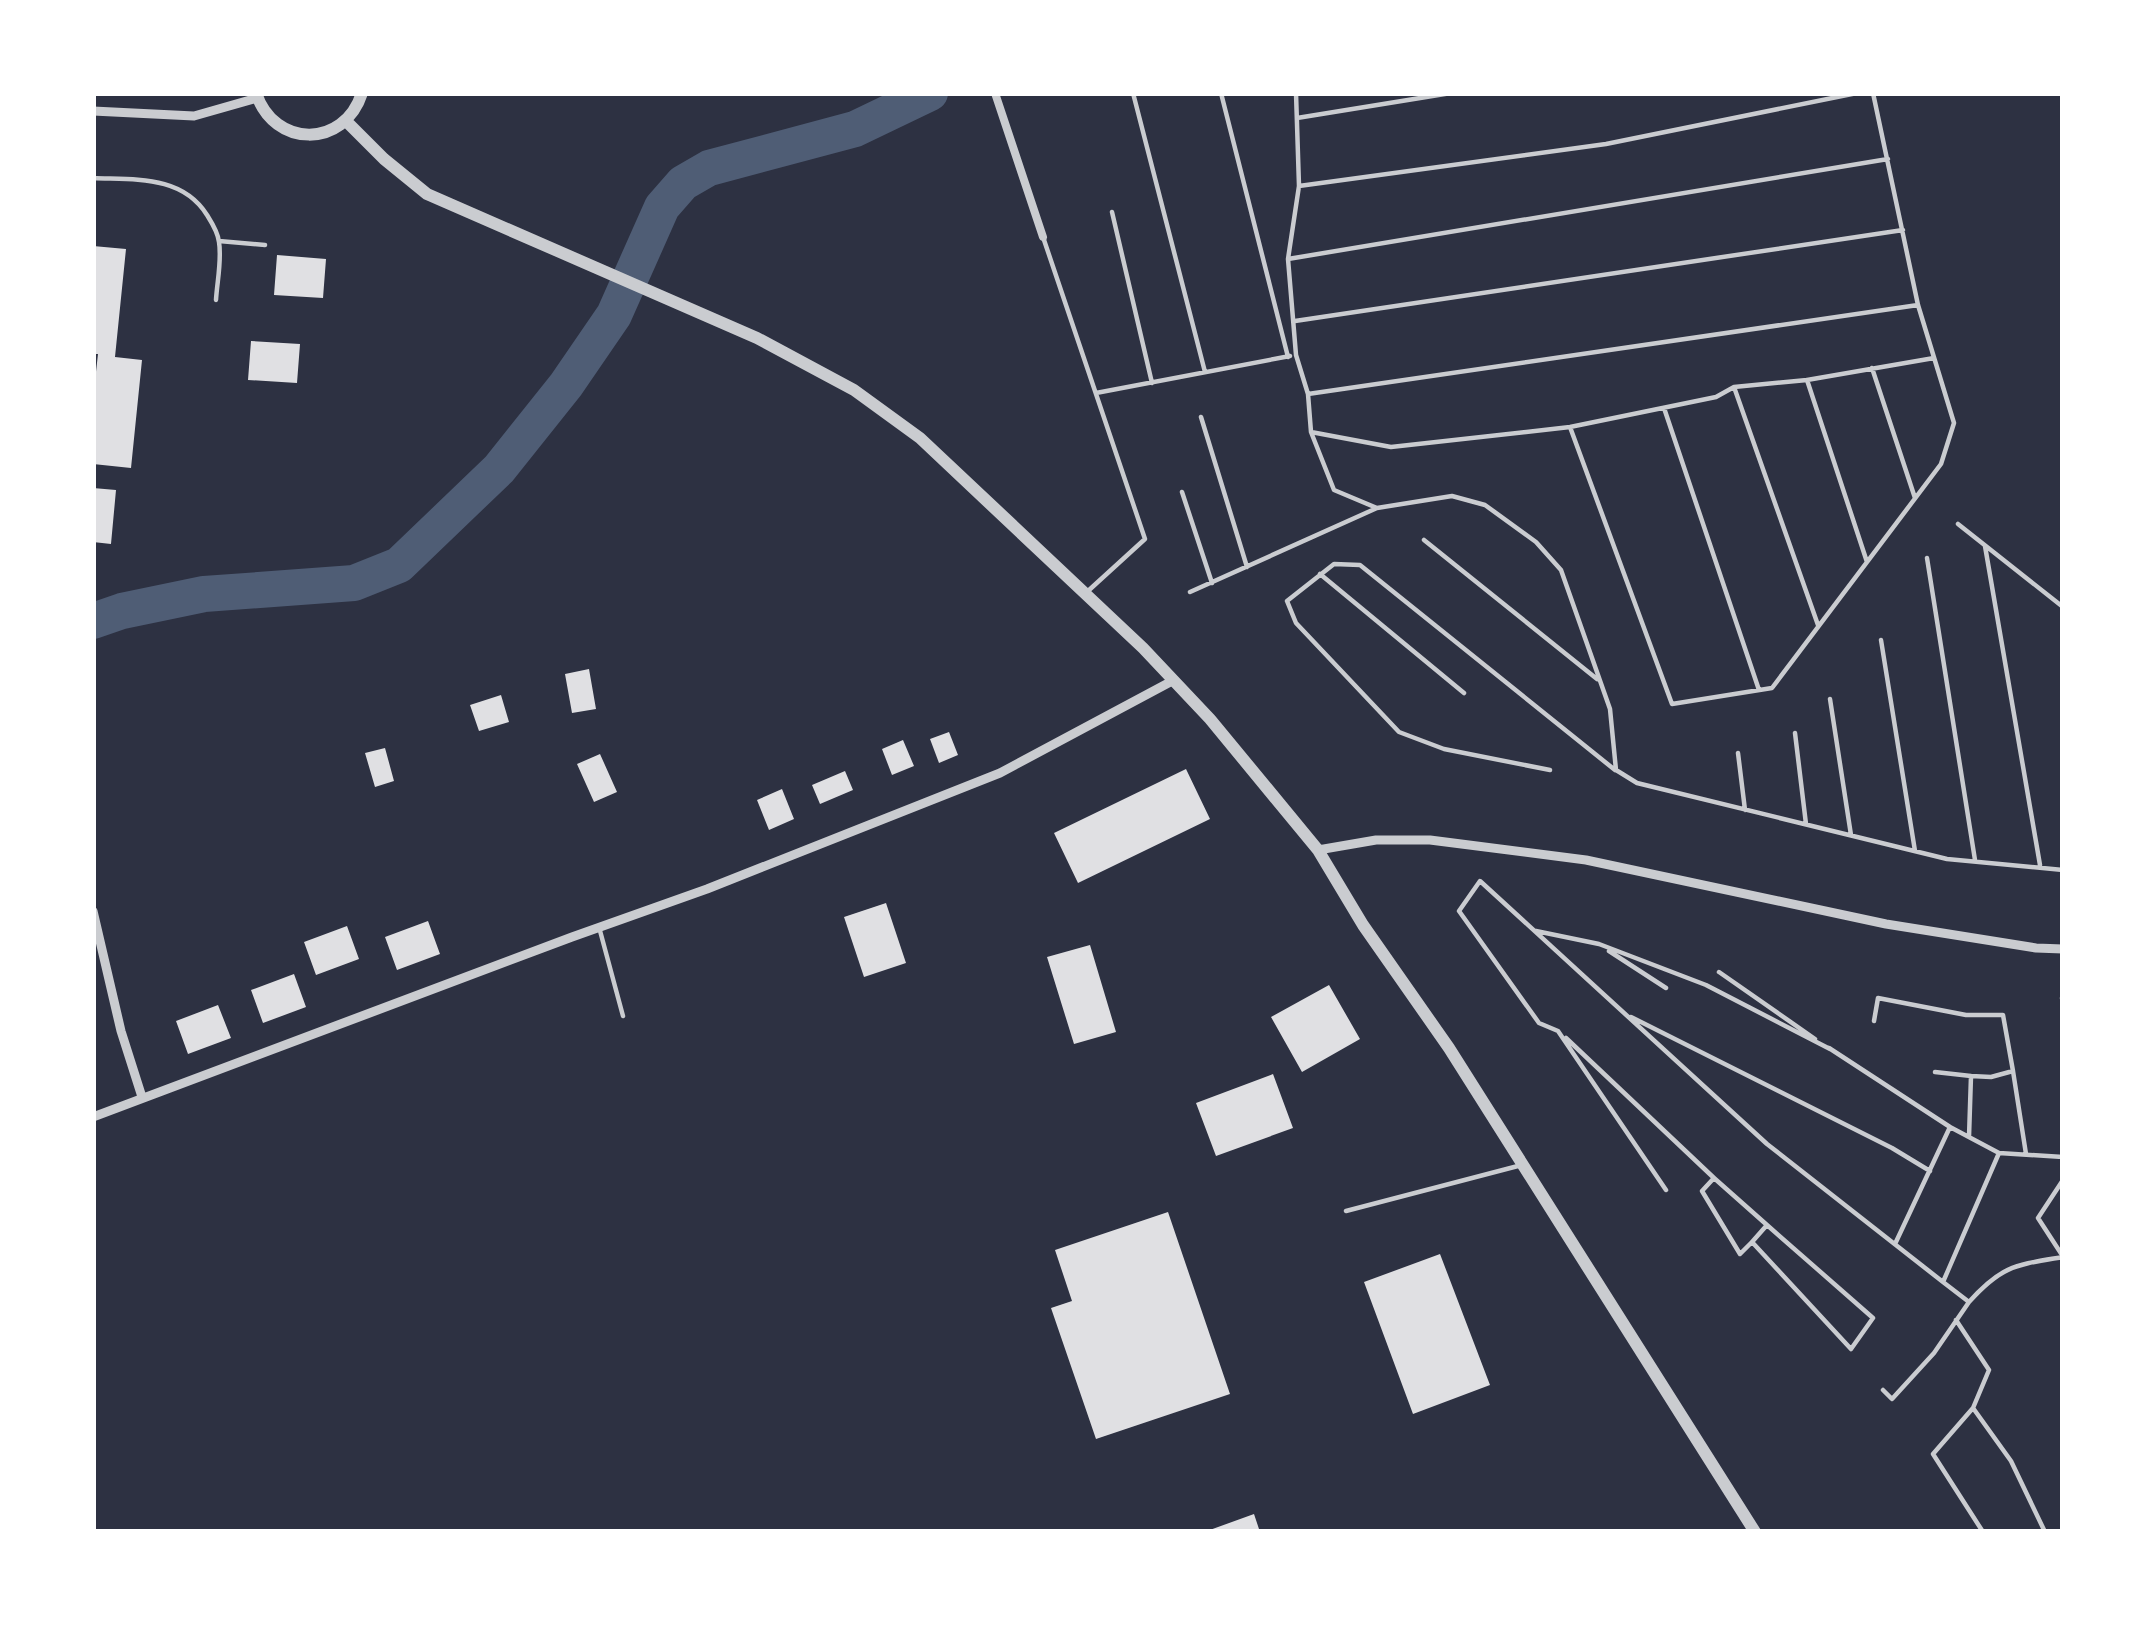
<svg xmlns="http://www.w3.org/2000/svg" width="2156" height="1625" font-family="Commissioner,sans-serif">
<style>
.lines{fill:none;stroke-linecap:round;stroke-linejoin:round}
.river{stroke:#4f5d75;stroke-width:36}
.building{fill:#e0e0e3}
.service{stroke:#caccd0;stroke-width:4.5}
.pedestrian{stroke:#caccd0;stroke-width:8}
.minor{stroke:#caccd0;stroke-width:9}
.tertiary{stroke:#caccd0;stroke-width:12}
</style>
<rect width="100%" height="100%" fill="#2d3142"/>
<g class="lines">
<path class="river" d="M93,621L122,611L204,594L354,583L399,565L499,469L566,385L614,315L662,207L683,183L709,168L855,129L930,93"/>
</g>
<path class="building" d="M93,246L126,249L115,357L142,360L131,468L93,464V398L98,354H93Z
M277,255L326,259L323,298L274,295Z
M251,341L300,344L297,383L248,380Z
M93,488L116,490L111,544L93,542Z
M589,669L596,709L572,713L565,674Z
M501,695L509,722L479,731L470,705Z
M949,732L958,755L939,763L930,739Z
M903,740L914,766L892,775L882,749Z
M385,748L394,781L375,787L365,753Z
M600,754L617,792L594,802L577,764Z
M1186,769L1210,819L1078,883L1054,833Z
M845,771L853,790L820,804L812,785Z
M782,789L794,819L769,830L757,800Z
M886,903L906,963L864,977L844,917Z
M428,921L440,954L397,970L385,937Z
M347,926L359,959L316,975L304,942Z
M1090,945L1116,1032L1074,1044L1047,957Z
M294,974L306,1007L263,1023L251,990Z
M1329,985L1360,1039L1302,1072L1271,1017Z
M218,1005L231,1038L188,1054L176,1021Z
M1273,1074L1293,1128L1216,1156L1196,1103Z
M1168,1212L1230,1394L1096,1439L1051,1308L1072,1301L1055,1250Z
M1440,1254L1490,1385L1413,1414L1364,1282Z
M1254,1514L1260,1532H1207V1531Z"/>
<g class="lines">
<path class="service" d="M1133,93L1205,372
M1221,93L1288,357
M1296,93L1299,186L1288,259L1296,355L1308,394L1311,432
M1297,118L1451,93
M93,178C135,180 182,175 207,215C212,223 218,232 219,242C222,260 217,282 216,300
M1299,186L1606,144L1857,93
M1112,212L1152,383
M1043,237L1145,539L1088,591
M219,241L265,245
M1288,259L1888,159
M1295,321L1903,230
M1934,358L1807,380L1734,387L1716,397L1570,427L1391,447L1311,432L1334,490L1377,508L1452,496L1485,505L1536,542L1561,570L1579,621L1610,709L1616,770L1637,783L1947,859L2063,870
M1872,368L1915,498
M1807,380L1867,562
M1734,387L1818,625
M1096,393L1290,356
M1308,394L1918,305
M1664,408L1759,690
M1201,417L1247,567
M1570,427L1672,704L1772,688L1941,464L1954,423L1918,305L1873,93
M1182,492L1212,583
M1958,524L2063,607
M1424,540L1597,679
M1985,546L2040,865
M1927,558L1975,860
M1320,574L1464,693
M1190,592L1377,508
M1881,640L1915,851
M1830,699L1851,835
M1795,733L1806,824
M1738,753L1745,810
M1550,770L1444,749L1399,732L1296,623L1287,601L1334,564L1360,565L1615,770
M599,927L623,1016
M1536,931L1599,944L1706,985L1830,1049
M1609,951L1666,988
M1719,972L1815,1039
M2062,998L2063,1005
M1631,1017L1892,1148L1930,1171
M1874,1021L1878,998L1966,1015H2003L2013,1071
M1566,1038L1714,1178L1702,1191L1740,1254L1752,1242L1851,1349L1873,1318L1767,1225
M1829,1048L1950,1127
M1935,1072L1971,1076L1969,1137
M1971,1076L1991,1077L2013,1071L2026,1154
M1714,1178L1767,1225L1752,1242
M1666,1190L1558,1031L1539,1023L1459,911L1480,881L1767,1144L1943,1282L1999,1153L2063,1157
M1346,1211L1518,1166
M1895,1244L1950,1127L1999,1153
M2062,1255L2038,1218L2063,1180
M1943,1282L1969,1302C2002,1265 2016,1265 2063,1257
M1956,1320L1989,1370L1973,1408L1933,1454L1983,1532
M1883,1390L1892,1399L1934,1353L1969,1302
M1973,1408L2011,1461L2045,1532"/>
<path class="pedestrian" d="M995,93L1043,237"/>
<path class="minor" d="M93,111L194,116L257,98
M1318,850L1376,840H1430L1586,860L1886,924L2036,948L2063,949
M93,911L121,1031L142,1097
M93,1117L572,937L707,889L1000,773L1174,680"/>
<path class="tertiary" d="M256,93C274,148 344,149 362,93
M346,121L384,159L427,194L757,338L854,390L920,438L1143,648L1210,719L1318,850L1363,925L1449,1048L1755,1532"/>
</g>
<rect width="2156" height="1625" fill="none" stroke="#ffffff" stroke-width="192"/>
</svg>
